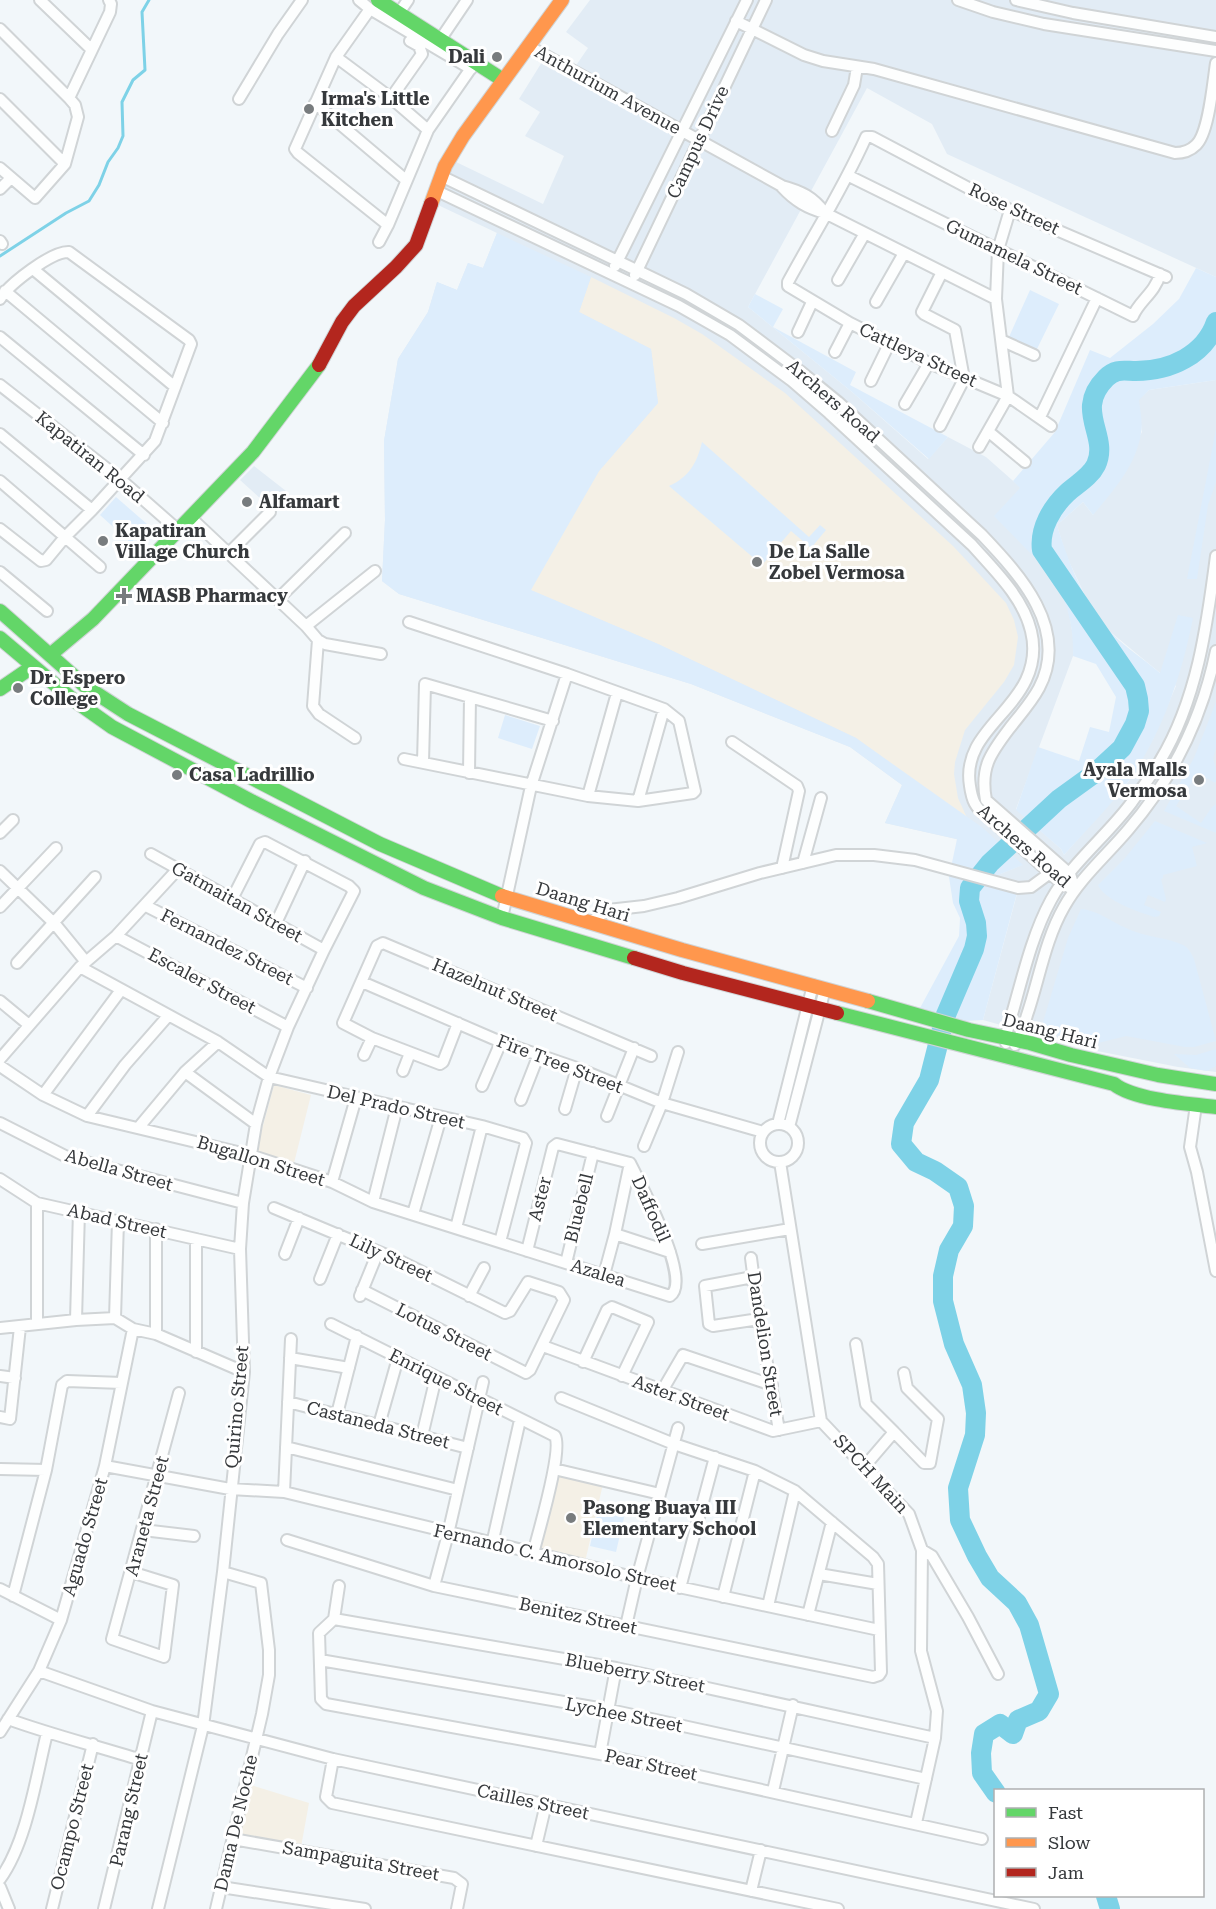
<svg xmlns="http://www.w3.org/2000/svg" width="1216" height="1909" font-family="'Roboto Serif',serif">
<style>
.built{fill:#e2ecf5}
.education{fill:#f4f0e6}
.green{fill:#ddedfc}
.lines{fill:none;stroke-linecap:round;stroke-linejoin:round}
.stream{stroke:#7ed2e7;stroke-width:3}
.river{stroke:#7ed2e7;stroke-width:20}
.street-casing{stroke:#d0d4d6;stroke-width:14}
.fast-casing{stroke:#d0d4d6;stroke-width:16}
.slow-casing{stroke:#d0d4d6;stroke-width:16}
.jam-casing{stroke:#d0d4d6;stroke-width:16}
.street{stroke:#fdfefe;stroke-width:10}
.fast{stroke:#63d668;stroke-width:14}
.slow{stroke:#ff974d;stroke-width:14}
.jam{stroke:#b3261e;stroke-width:14}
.poi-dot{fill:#787c7e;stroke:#fff;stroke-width:2}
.labels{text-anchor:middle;stroke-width:6;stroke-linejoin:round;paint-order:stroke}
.poi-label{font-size:18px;font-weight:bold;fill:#36393c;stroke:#fff;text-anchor:start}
.street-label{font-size:18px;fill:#36393c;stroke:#fff}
</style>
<rect width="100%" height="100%" fill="#f2f7fa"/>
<path class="built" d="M590,0H1216V277L947,154L932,124L867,88L748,307L852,392L928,459L948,437L986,457L1020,487L1047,570L1060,589L1069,611L1074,644L1073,656L1016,809L1061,849L1064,855L1129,781L1153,739L1176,686L1108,630L1088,602L1066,555L1057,525L1083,502L1093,515L1142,432L1138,400L1149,390L1216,380V1072L1178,1067L1087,1049L983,1020L1017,894L1000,889L991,884L993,877L1022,865L956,839L885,823L902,785L850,747L691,684L399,594L382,581L385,520L384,441L398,359L428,312L437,282L457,290L468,263L483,268L497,233L438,205L454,161L543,204L564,156L525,136L540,112L519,99L542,62L568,77L588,48L566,32Z
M254,466L286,491L271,508L240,480Z"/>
<path class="education" d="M591,277L674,318L702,334L785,393L953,546L1006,603L1014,620L1018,637L1014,665L1004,682L965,730L955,762L954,774L958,798L968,820L856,738L658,644L530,590L599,471L658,403L651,349L579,312Z
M274,1085L311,1095L293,1167L255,1155Z
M558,1473L603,1484L585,1562L539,1551Z
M251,1785L309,1803L301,1847L239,1836Z"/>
<path class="green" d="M497,233L591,277L579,312L651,349L658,403L599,471L531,590L658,644L856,738L983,828L1023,865L993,877L992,884L1000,889L1017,893L983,1020L965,1021L920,1008L959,936L960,918L953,903L949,877L957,839L885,823L902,785L850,747L691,684L399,594L382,581L385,520L384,441L398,359L428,312L437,282L457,290L468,263L483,268Z
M1196,268L1216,277V380L1149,390L1139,400C1140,410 1143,423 1141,433C1136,466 1113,491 1093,515L1083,502L1057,525C1068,561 1082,598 1107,628C1120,644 1144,659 1160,673L1178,615L1193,618C1182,674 1163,731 1130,779C1111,806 1086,830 1064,855L1061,849L1016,810L1038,747L1079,761L1090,727L1109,732L1116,697L1096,664L1073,656C1074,623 1066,596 1047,570L994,516L1020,488L1013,481L1055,432L1090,350L1110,358L1153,324L1179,299Z
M1030,290L1059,304L1036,351L1009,337Z
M755,294L783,309L773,327L856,372L850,385L948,437L929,459L852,392L748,307Z
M1216,429V482L1208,505L1197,579H1187Z
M702,442L809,537L820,525L826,530L811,548L791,531L762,565L669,486C689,477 697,463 702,442Z
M116,497L147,524L131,543L100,515Z
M1216,702V748L1213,758L1216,769V781L1215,783L1207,778L1204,782L1195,777L1176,806L1201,823L1212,807L1216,804V833L1164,811L1194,758Z
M505,715L540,726L532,749L498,738Z
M1155,821L1207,843L1192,847L1197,866L1163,875V878L1161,879L1166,899L1165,902L1148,895L1144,905L1161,912L1159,916L1155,917C1140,913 1104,900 1098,885L1125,858Z
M1081,909C1098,910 1116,925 1133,931C1148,937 1169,938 1183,945C1189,948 1191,953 1194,959L1216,1041L1194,1047H1185L1126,1036L1098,1043L1097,1046L1041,1029L1068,938Z
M1216,1049V1066L1207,1071L1190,1068L1174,1054L1196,1055Z
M600,1502L626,1509L616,1552L590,1546Z"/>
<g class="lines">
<path class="stream" d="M0,256L66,213L89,201L99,185L108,162L118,148L123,136L122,102L133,80L145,70L142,12L149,0"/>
<path class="river" d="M996,1793L982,1773L981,1753L984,1734L1000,1724L1013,1734L1018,1720L1039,1711L1049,1694L1029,1625L1017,1603L990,1578L977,1556L960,1520L958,1488L975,1435L976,1413L972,1385L954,1344L943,1301V1276L949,1250L963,1226L964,1206L958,1187L935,1171L916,1162L901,1144L904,1123L929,1080L945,1017L974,949L977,936L976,923L969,901L970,888L990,863L1059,799L1095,773L1122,748L1135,724L1139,711L1138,699L1135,686L1042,550C1039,529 1052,507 1067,493C1077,484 1090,477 1096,465C1110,435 1073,411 1106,378C1116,368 1124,371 1136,371C1170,371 1205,355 1216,322
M1106,1896L1110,1909"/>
<g class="street-casing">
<path id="street" d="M40,0L91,49
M359,0L370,9L471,69
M958,0L993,12L1044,24L1216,51
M1016,0L1073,13L1216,37
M370,9L336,57L295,149L298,153L388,225
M399,13L408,0
M736,21L804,55L823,61L874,69L1175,153C1183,153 1190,151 1196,145C1209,133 1213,82 1216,63
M0,29L69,98
M440,40L467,0
M528,46L782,186C801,191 813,197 825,213
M336,57L391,98L428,130
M391,98L422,54L419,46L410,41
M0,99L65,164
M239,99L278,34L302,0
M315,103L406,180
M832,131L854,85L857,67
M0,168L35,198L65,164L78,117L75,105L69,98L110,12L111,4L109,0
M441,176L686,294L739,325L800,371L838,402L982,535C1020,575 1070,629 1039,688C1031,703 1019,716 1009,729C990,754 980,768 986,800L1070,874L1075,890
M849,176L1133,316C1139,301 1155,293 1160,274
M782,187C795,201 807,208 825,213L996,299
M0,189L11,178
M437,191L679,306L730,335L792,381L829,413L972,545C994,570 1023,597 1031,631C1035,647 1033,665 1026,680C1008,718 962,739 970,786C972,800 975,808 987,816L1062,884L1075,890
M0,241L2,244
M379,242L388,225L428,130L476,61
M615,266L747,0
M33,269L174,386
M635,275L766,0
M838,280L865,233
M5,291L163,423
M0,299C9,284 52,251 69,252L189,340L191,344L155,441L92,510L65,537L46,560L41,561L0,529
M876,302L904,253
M798,332L812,302
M0,337L144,455
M1003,341L1034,355
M835,352L850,323
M871,381L890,342
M0,385L120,479L178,530
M905,404L929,363
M1040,417L1097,298
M940,426L964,379L955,330L924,314L922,312L942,272
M1051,426L1008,396L929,363L850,323L788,286V282C814,234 844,187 866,137H872L1010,210L1166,277
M989,432L1025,462
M0,434L92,510
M979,447L1008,396L996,299L998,250L1010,210
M0,481L100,567
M190,517L306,626L318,640L313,706L319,714L355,738
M229,553L270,512
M0,572L47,611
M278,599L345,533
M306,626L375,571
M318,640L325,644L381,654
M732,742L797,786L799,791L782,868
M404,759L588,796L638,801L693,793L695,791L679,721L664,709L567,674L409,622
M423,762L425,684L553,721
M469,773L470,697
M588,796L617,693
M638,801L664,709
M0,833L13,820
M151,854L324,950
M803,863L821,798
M0,871L55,924L86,962
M146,906L307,988
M0,907L56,848
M502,918L531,786L567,674
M276,923L305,861
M589,923L608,910L644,906L678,898L760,873L836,855H874L915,860L1018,888L1031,887L1050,873
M116,936L288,1027
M17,963L95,877
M80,967L218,1042L269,1077L482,1126L523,1138L526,1143L500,1242
M362,982L501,1042L577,1068L662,1103L763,1132
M0,1001L29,1025
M458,1023L443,1062L440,1064L372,1038L343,1023L377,946L383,943L651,1056
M1006,1043L1005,1038C1019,994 1029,940 1051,900C1071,863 1107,836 1132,802C1141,789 1152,775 1160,761C1197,700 1207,626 1216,556
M1015,1045C1021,1036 1024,1025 1027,1015C1039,980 1045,940 1064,907C1080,878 1107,855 1128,830C1173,778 1202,719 1216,651
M364,1055L372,1038
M0,1059L80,967L116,936L178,869
M0,1066L43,1095L87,1116L250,1155L332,1182L373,1202L670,1296C693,1281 640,1183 630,1163L557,1144L553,1147L527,1251
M403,1071L410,1053
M185,1072L256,1124
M482,1086L501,1042
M43,1095L121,990
M521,1100L539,1054
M1196,1105L1190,1147L1197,1172L1216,1271
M565,1109L577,1068
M87,1116L125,1065L168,1016
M607,1116L634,1048
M0,1123L67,1157L243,1203
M760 1143a19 19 0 1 1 38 0a19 19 0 1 1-38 0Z
M778,1124L813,985
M139,1127L185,1072L218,1042
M789,1127L825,989
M644,1146L662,1103L678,1052
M780,1162L821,1421L909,1514L922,1550L921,1651L937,1711L935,1738L916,1823
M0,1179L37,1203L240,1249
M332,1182L356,1098
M373,1202L397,1107
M37,1203V1324
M274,1208L396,1259L505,1313L510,1311L528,1282L559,1292L564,1300L530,1370L526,1373L362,1290
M413,1214L441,1117
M456,1228L482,1126
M156,1229V1334
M615,1234L670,1252
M702,1244L790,1229
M285,1254L299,1218
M751,1258L759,1319L779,1430
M566,1263L593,1153
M604,1275L615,1234L630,1163
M753,1277L705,1286L709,1324L713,1326L759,1319
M320,1279L338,1234
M360,1296L378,1252
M469,1296L484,1268
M115,1318L118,1221
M76,1320L79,1211
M331,1324L555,1436C563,1451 538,1533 533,1554
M0,1328L76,1320L115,1318L133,1329L156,1334L244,1372
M856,1344L866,1404L894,1432L864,1467
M543,1346L773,1431L821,1421
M196,1352V1239
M290,1358L349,1368
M583,1362L607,1310L612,1307L648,1322L622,1376
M0,1376L15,1378
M662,1391L683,1355L772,1385
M288,1402L468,1448
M337,1414L357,1336
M0,1417L10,1419L20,1327
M379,1425L398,1358
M894,1432L924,1463H930L938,1419L907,1388L904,1373
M422,1436L436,1377
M286,1447L458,1490
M105,1466L230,1489L284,1492L637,1578L879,1630
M0,1469L46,1470
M554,1469L660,1494
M284,1492L291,1339
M143,1530L194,1536
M287,1540L434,1586L873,1677L879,1675L881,1672L878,1564L873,1557L795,1491L755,1471L674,1444L561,1398
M492,1544L520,1420
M922,1550L932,1556L968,1617L998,1674
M131,1572L173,1585L164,1657L112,1639L179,1393
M819,1574L878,1584
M434,1586L448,1534L483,1382
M680,1588L715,1457
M0,1589L61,1620
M13,1596L46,1470L62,1385L67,1381L122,1383
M723,1597L755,1471
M768,1606L795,1491
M808,1615L832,1522
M334,1619L319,1633L321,1699L326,1704L600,1754L982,1839
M334,1619L616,1668L935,1738
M334,1619L339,1586
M626,1626L637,1578L678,1428
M320,1660L610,1710L926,1779
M39,1671L152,1711L333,1759L1034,1909
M8,1719C52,1735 97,1746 141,1760
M0,1732L39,1671L61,1620L105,1466L133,1329
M600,1754L616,1668
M333,1759L326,1797L332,1803L838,1909
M773,1791L793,1705
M233,1839L454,1878L462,1884L457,1909
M536,1846L546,1804
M0,1879C27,1842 36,1777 47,1733
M0,1887L9,1909
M221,1887L365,1909
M751,1891L761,1850
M52,1909L93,1744
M104,1909L152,1711
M158,1909L203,1726L223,1572L244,1372L240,1249L243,1203L256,1124L269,1077L288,1027L324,950L354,891L349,886L265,842L260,844L232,899
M216,1909L262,1714L269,1675V1650L261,1583L223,1572"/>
</g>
<g class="fast-casing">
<path id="fast" d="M378,0L503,80
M0,611L85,686L128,714L380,844L502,896
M0,638L71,698L112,727L253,802L424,888L502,918L634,958
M50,655L93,619L253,452L319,365
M0,689L32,667
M868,1001L969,1030L1030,1043L1071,1055L1158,1075L1216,1084
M837,1013L1114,1084C1134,1100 1189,1104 1216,1107"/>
</g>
<g class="slow-casing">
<path id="slow" d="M431,204L445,166L463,136L562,0
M502,896L682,950L868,1001"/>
</g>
<g class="jam-casing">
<path id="jam" d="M319,365L342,322L354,306L396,267L416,245L431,204
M634,958L683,973L837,1013"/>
</g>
<use href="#street" class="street"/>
<use href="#fast" class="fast"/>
<use href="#slow" class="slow"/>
<use href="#jam" class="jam"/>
</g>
<g class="poi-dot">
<circle cx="497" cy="57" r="6"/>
<circle cx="309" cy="109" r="6"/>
<circle cx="247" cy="502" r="6"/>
<circle cx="103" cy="541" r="6"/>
<circle cx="757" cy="562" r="6"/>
<path d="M121 587h6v6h6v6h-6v6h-6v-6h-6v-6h6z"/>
<circle cx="18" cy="688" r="6"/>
<circle cx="177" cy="775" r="6"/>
<circle cx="1199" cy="780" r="6"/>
<circle cx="571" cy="1518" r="6"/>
</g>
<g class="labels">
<g class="poi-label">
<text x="485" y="63" text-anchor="end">Dali</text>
<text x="321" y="105">Irma's Little<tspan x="321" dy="21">Kitchen</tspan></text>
<text x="259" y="508">Alfamart</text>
<text x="115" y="537">Kapatiran<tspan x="115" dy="21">Village Church</tspan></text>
<text x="769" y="558">De La Salle<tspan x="769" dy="21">Zobel Vermosa</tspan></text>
<text x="136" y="602">MASB Pharmacy</text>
<text x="30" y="684">Dr. Espero<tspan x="30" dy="21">College</tspan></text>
<text x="1187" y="776" text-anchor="end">Ayala Malls<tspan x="1187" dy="21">Vermosa</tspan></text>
<text x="189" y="781">Casa Ladrillio</text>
<text x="583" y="1514">Pasong Buaya III<tspan x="583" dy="21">Elementary School</tspan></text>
</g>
<g class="street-label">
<text transform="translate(608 90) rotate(29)" y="6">Anthurium Avenue</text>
<text transform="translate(698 142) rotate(-65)" y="6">Campus Drive</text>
<text transform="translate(1014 209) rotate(25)" y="6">Rose Street</text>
<text transform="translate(1014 257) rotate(26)" y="6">Gumamela Street</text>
<text transform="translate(918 355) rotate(25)" y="6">Cattleya Street</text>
<text transform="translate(833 401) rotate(41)" y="6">Archers Road</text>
<text transform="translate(90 457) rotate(39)" y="6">Kapatiran Road</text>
<text transform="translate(1024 846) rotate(41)" y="6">Archers Road</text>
<text transform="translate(237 902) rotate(29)" y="6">Gatmaitan Street</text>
<text transform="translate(583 902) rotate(17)" y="6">Daang Hari</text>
<text transform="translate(227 947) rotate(27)" y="6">Fernandez Street</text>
<text transform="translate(202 981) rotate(28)" y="6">Escaler Street</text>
<text transform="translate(495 990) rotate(23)" y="6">Hazelnut Street</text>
<text transform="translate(1050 1031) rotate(14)" y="6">Daang Hari</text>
<text transform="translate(560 1064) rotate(21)" y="6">Fire Tree Street</text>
<text transform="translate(396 1107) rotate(13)" y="6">Del Prado Street</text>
<text transform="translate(261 1161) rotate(17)" y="6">Bugallon Street</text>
<text transform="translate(119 1170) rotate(16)" y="6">Abella Street</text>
<text transform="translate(540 1199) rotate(-76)" y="6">Aster</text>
<text transform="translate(579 1208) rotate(-76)" y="6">Bluebell</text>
<text transform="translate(651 1209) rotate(66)" y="6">Daffodil</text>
<text transform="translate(117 1221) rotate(13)" y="6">Abad Street</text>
<text transform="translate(391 1258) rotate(25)" y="6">Lily Street</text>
<text transform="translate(598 1273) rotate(17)" y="6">Azalea</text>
<text transform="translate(444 1332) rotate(27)" y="6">Lotus Street</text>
<text transform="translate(765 1344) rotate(81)" y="6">Dandelion Street</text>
<text transform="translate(446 1382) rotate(27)" y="6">Enrique Street</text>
<text transform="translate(681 1398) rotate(20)" y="6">Aster Street</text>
<text transform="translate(237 1407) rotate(-85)" y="6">Quirino Street</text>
<text transform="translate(378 1425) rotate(14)" y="6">Castaneda Street</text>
<text transform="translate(871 1474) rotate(47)" y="6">SPCH Main</text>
<text transform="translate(147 1516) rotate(-75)" y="6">Araneta Street</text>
<text transform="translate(85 1537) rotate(-74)" y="6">Aguado Street</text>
<text transform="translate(555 1558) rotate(13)" y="6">Fernando C. Amorsolo Street</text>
<text transform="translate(578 1616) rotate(12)" y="6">Benitez Street</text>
<text transform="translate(635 1673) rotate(11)" y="6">Blueberry Street</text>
<text transform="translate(624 1715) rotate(11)" y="6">Lychee Street</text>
<text transform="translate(651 1765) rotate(12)" y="6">Pear Street</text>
<text transform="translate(533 1802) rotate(12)" y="6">Cailles Street</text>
<text transform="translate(129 1810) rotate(-77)" y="6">Parang Street</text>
<text transform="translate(236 1823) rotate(-77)" y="6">Dama De Noche</text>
<text transform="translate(72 1827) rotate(-76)" y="6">Ocampo Street</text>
<text transform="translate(361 1861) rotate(10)" y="6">Sampaguita Street</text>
</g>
</g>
<rect x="994" y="1789" width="210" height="108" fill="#ffffff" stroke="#afb0b1" stroke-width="1.5"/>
<rect x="1006" y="1808" width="30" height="9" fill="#63d668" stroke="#afb0b1" stroke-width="1.5"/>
<text x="1048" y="1819" font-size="18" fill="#36393c">Fast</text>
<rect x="1006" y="1838" width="30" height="9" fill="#ff974d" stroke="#afb0b1" stroke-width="1.5"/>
<text x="1048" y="1849" font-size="18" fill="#36393c">Slow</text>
<rect x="1006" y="1868" width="30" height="9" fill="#b3261e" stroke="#afb0b1" stroke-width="1.5"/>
<text x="1048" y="1879" font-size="18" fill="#36393c">Jam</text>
</svg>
